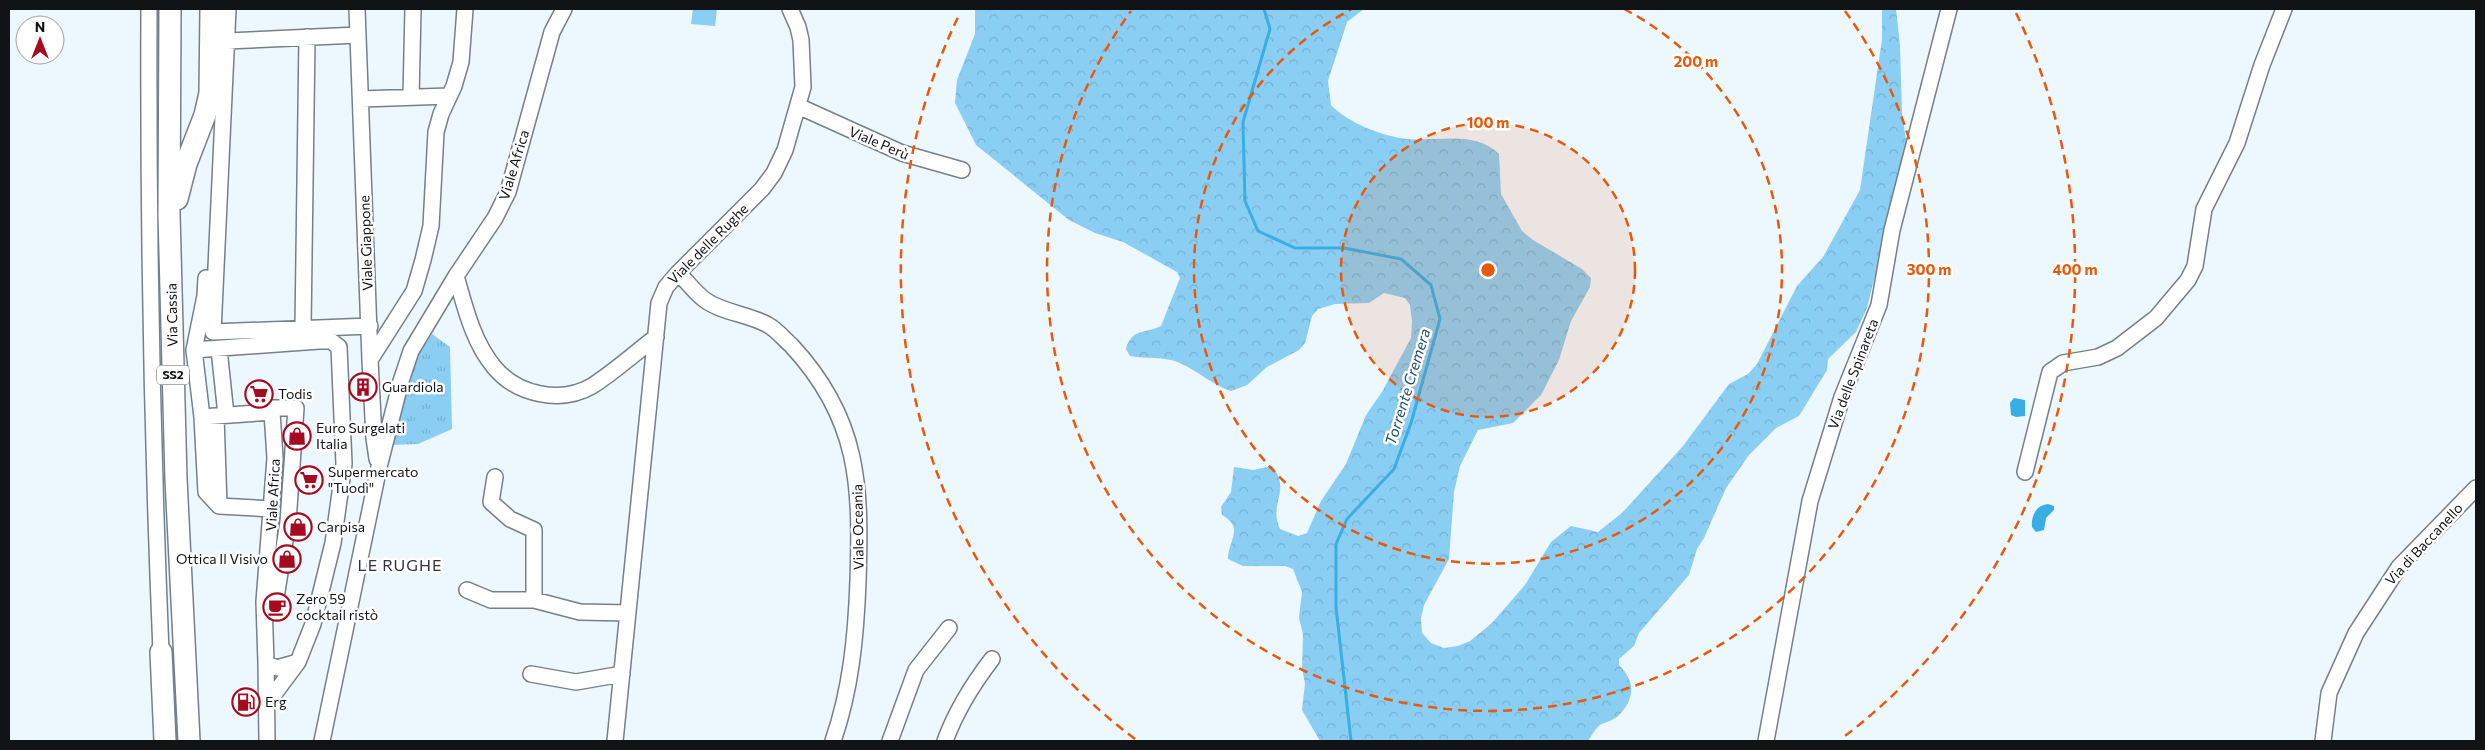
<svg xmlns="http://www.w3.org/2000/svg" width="2485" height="750" font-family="Commissioner,sans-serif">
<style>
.forest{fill:url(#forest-crowns)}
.park{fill:url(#park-tufts)}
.pitch{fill:#8bcef4}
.water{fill:#38aee5}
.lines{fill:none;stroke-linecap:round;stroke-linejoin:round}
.stream{stroke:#38aee5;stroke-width:3}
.minor-casing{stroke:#768187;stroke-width:18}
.highway-casing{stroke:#768187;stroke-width:24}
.minor{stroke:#fff;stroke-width:15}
.highway{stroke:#fff;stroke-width:21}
.ring{fill:none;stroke:#e8590c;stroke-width:2.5;stroke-dasharray:9 6}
.labels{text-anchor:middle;stroke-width:5;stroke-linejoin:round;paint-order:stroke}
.shield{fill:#fff;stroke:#585a5c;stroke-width:1}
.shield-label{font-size:12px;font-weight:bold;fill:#101416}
.street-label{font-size:14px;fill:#101416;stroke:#fff}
.poi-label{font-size:14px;fill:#101416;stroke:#fff;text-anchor:start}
.water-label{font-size:15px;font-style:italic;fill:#214f67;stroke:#fff}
.quarter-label{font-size:16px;letter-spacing:1px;fill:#2c353a;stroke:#fff}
.centre{fill:#e8590c;stroke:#fff;stroke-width:2.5}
.ring-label{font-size:15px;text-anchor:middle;font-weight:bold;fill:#e8590c;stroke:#fff;stroke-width:5;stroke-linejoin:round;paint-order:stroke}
</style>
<defs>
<pattern id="forest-crowns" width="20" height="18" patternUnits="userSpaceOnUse" patternTransform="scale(1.25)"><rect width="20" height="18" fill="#8bcef4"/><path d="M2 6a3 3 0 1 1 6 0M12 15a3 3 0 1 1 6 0" fill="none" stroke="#77b0d0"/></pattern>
<pattern id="park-tufts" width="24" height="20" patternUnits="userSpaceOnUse" patternTransform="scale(1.25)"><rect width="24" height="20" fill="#8bcef4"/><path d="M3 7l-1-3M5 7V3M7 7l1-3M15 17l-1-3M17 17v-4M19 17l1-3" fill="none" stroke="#77b0d0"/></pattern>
</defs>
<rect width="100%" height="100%" fill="#ecf7fe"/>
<path class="forest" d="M975,9H1364L1347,22L1328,81L1331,105C1348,123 1382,136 1407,139C1439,142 1474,130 1499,154L1501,194L1522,231L1533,240L1582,269L1591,278L1590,287L1571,321L1559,360L1541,395L1513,423L1478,430L1460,466L1454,492L1449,559L1424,605L1421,618L1422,633L1431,643L1444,648L1458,646L1470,641L1491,624L1525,585L1551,542L1571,526L1598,532L1622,513L1683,446L1729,384L1748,374L1757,364L1797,286L1823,257L1860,190L1882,39V9H1896L1900,45L1902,114L1906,140L1902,167L1867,308L1856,332L1828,359L1827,370L1799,416L1776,428L1749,455L1726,488L1704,538L1697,549L1689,575L1639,633L1634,646L1619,659V665C1636,682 1635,699 1618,716C1613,721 1605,722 1600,725C1595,729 1591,736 1588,741H1320L1302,710L1305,684L1302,668L1303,634L1299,618L1302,592L1293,569L1285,566H1243L1228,559C1228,540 1245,528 1222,515L1221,507L1231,492L1234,467L1253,470L1272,466C1292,491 1268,502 1280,529L1298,536L1307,533L1321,501L1346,464L1366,415L1382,392L1411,338L1412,321L1410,305L1405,298L1384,293L1369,303L1335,304L1318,309L1312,316L1305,343L1299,350L1267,367L1247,385L1231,391C1212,385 1198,371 1180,363C1164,356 1147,359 1130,356L1126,349C1132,328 1144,334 1161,326L1180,278L1177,272L1123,242L1095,233L1069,220L976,145L955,103L957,80L975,34Z"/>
<path class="park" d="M432,334L450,347L452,429L418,444L391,445L412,365Z"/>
<path class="pitch" d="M693,9H717L715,26L691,24Z"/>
<path class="water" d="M2014,398L2025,400V416L2016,417L2011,415L2010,403Z
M2048,504L2054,506V510L2046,518L2044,530L2036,532L2032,527C2031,516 2036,505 2048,504Z"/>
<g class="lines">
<path class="stream" d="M1264,9L1270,29L1243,122L1245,201L1258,231L1295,248H1344L1401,259L1431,285L1440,319L1411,423L1394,469L1347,519L1336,544V607L1351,741"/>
<g class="minor-casing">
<path id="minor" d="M149,9C148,223 152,438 161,652
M228,9L213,332L370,326
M357,9L370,360L374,438L377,459
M227,41L358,35
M411,97L413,9
M361,99L449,96
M798,106L902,153L962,170
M678,273C687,281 695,293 705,300C723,313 749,314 768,325C776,329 784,339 791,345C860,419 861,486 858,581C856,636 851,689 833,741
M456,276C465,307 473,342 494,367C517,395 561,404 592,386C614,372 635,353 656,337
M303,328L307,37
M319,341H331L339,347L344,464L333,543L313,624L298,662L277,668L266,663L264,602L275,458L272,412L202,417L194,350Z
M219,349L226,415
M194,350L205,296L206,278
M370,360L414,291L423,260L431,226L436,132L441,114L454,86L461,62L465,9
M216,416L219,506
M202,417L206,492L219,506L272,509
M2025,472L2050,372L2063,363L2098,357L2117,348L2156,318L2188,280L2195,266L2204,209L2237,143L2262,65L2284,9
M495,477L491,502L510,519L534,530V600
M467,590L491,600H534L580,612L628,613
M264,602L275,604L288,522L296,408H272V412
M266,663L267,741
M531,674L576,682L622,674
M266,705L298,662
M322,741L379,467L401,381L411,351L456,276L495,218L508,192L552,32L564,9
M615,741L659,303L666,287L678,273L762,189L774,173L785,150L803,87L801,40L798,27L790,9
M890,741L916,670L949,628
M945,741C956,711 972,685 992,659
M1766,741L1810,501L1842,397L1879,305L1892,230L1949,9
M2323,741L2329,693L2356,633L2399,567L2476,488"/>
</g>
<g class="highway-casing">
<path id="highway" d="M170,9L169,214L176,479L189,741
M177,199L186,164L205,115L210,93L211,9
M161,652L165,741"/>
</g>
<use href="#minor" class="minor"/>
<use href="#highway" class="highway"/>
</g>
<circle cx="1488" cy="270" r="147" fill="#e8590c" fill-opacity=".12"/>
<g class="ring">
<circle cx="1488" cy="270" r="147"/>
<path d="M1624 9A294 294 0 1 1 1352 9"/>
<path d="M1845 11A441 441 0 1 1 1131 11"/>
<path d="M1135 739A587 587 0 0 1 960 13M2016 13A587 587 0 0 1 1841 739"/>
</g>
<defs>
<g id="building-ring" transform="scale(1.4375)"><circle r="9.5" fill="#fff" stroke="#a50b20" stroke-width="1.5"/><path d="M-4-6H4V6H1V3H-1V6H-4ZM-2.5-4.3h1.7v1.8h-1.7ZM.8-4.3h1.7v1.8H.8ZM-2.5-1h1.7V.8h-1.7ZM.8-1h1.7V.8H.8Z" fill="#a50b20"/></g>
<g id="supermarket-ring" transform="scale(1.4375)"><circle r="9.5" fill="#fff" stroke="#a50b20" stroke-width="1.5"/><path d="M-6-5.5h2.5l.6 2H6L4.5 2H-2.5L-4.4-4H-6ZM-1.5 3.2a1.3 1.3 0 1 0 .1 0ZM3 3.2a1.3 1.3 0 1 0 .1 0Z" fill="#a50b20"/></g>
<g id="shop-ring" transform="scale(1.4375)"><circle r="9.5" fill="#fff" stroke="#a50b20" stroke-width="1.5"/><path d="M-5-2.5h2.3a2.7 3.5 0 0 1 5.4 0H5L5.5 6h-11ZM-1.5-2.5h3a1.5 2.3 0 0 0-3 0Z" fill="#a50b20"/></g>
<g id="cafe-ring" transform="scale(1.4375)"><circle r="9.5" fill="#fff" stroke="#a50b20" stroke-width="1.5"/><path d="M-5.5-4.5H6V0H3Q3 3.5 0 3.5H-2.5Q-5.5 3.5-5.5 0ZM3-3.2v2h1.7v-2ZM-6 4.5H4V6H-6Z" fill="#a50b20"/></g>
<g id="fuel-ring" transform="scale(1.4375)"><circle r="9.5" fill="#fff" stroke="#a50b20" stroke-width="1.5"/><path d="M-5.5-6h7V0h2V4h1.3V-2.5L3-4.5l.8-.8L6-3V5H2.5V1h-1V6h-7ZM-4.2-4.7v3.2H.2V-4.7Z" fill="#a50b20"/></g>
</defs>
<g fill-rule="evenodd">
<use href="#building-ring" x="363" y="387"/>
<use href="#supermarket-ring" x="259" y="394"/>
<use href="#shop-ring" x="297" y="436"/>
<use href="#supermarket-ring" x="309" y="480"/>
<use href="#shop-ring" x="298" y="527"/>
<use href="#shop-ring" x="287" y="559"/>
<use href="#cafe-ring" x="277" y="607"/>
<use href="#fuel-ring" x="246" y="702"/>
</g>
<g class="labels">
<rect class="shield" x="157" y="365.5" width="32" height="19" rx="4"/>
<g class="shield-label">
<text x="173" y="379">SS2</text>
</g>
<g class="street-label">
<text transform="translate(879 143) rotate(23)" y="5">Viale Perù</text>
<text transform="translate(514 165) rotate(-73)" y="5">Viale Africa</text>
<text transform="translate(366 243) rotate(-92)" y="5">Viale Giappone</text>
<text transform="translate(708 244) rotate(-45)" y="5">Viale delle Rughe</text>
<text transform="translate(172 315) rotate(-91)" y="5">Via Cassia</text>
<text transform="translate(1853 374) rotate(-69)" y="5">Via delle Spinareta</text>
<text transform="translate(273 495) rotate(-87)" y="5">Viale Africa</text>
<text transform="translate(858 527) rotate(-91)" y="5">Viale Oceania</text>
<text transform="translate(2424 544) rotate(-47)" y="5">Via di Baccanello</text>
</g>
<g class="poi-label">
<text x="382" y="392">Guardiola</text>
<text x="278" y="399">Todis</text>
<text x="316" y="433">Euro Surgelati<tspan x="316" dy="16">Italia</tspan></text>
<text x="328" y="477">Supermercato<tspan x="328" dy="16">"Tuodì"</tspan></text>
<text x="317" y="532">Carpisa</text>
<text x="268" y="564" text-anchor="end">Ottica Il Visivo</text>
<text x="296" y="604">Zero 59<tspan x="296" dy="16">cocktail ristò</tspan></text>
<text x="265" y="707">Erg</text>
</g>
<g class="water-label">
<text transform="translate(1408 387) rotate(-73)" y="5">Torrente Cremera</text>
</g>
<g class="quarter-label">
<text x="400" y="571">LE RUGHE</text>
</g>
</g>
<circle cx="1488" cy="270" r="8" class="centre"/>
<g class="ring-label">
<text x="1696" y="67">200 m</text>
<text x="1488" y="128">100 m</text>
<text x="1929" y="275">300 m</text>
<text x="2075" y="275">400 m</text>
</g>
<rect width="2485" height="750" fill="none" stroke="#101416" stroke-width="20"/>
<g transform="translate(40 40)"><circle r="24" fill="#ffffff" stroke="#9fa1a2"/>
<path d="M0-4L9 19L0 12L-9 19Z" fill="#a50b20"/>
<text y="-8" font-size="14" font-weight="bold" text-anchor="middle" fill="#101416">N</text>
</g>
</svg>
